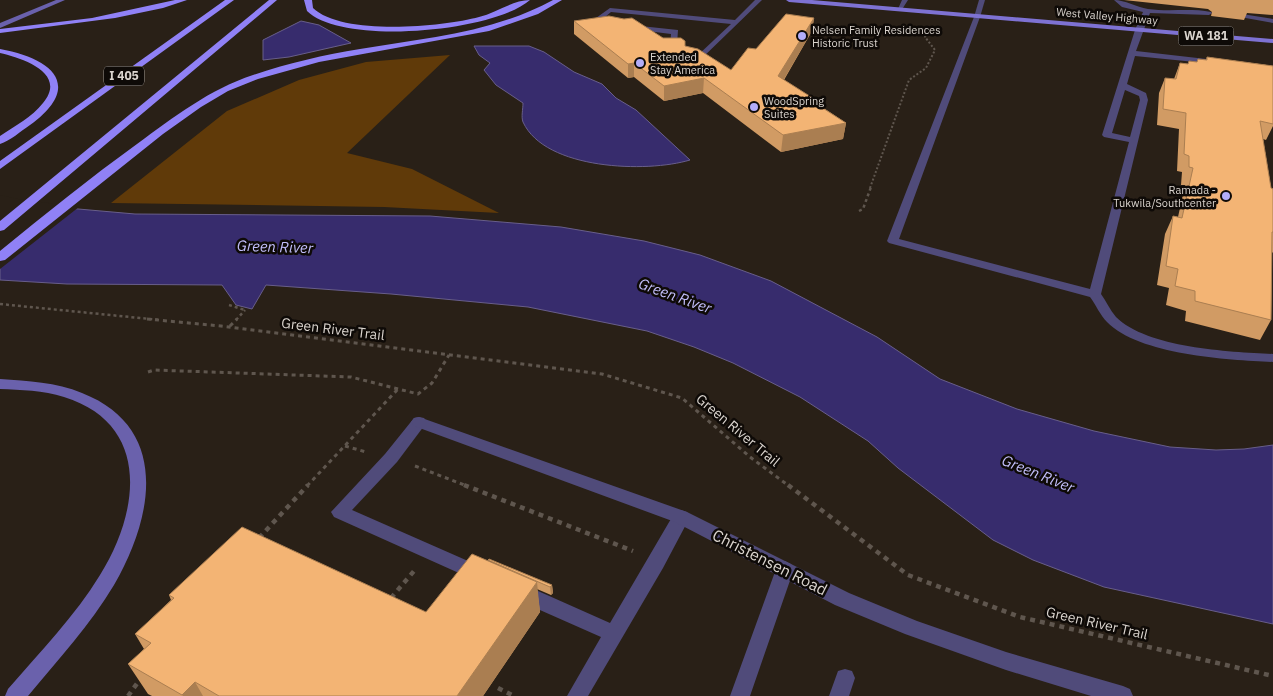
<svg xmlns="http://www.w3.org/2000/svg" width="1273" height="696" font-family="'IBM Plex Sans',sans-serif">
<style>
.green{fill:#603a09}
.water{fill:#372c6d;stroke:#685e8a}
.pier{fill:#292017}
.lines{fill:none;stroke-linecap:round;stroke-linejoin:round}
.path-far3{stroke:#5f564e;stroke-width:2;stroke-dasharray:2 2;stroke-linecap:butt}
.path-far2{stroke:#5f564e;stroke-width:2.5;stroke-dasharray:3 3;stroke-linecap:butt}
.path-far1{stroke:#5f564e;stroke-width:3;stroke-dasharray:4 4;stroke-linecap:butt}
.path{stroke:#5f564e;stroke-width:4.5;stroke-dasharray:5 5;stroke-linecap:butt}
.service{fill:#504b7a;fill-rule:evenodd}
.minor{fill:#504b7a;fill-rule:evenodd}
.tertiary{fill:#504b7a;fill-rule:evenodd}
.secondary{fill:#6a61ac;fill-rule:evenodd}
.primary{fill:#7e72d3;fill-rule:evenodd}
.motorway{fill:#9081f6;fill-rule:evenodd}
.wall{fill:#d19b64}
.shaded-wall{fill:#aa7e51}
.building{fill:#f3b474;stroke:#aa7e51}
.poi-dot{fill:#b3adf9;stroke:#0e0a07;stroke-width:2}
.labels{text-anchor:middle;stroke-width:5;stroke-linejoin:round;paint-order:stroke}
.far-street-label{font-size:11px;fill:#dad4ce;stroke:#0e0a07}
.far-poi-label{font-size:11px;fill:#dad4ce;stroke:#0e0a07;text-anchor:start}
.shield{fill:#0e0a07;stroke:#9d9792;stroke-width:1}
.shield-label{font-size:12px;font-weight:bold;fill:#dad4ce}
.street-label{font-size:14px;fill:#dad4ce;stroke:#0e0a07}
.water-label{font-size:15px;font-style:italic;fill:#c1bdf9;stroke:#0e0a07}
.near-street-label{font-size:16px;fill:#dad4ce;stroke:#0e0a07}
</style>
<rect width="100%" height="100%" fill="#292017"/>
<path class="green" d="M450,55L347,153L412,169L499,213L384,207L111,203L227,111L299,80L366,62Z"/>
<path class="water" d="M301,21L319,25L351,43L289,57L263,60V40Z
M474,46H529L544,52L574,72L602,84L616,98L636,110L690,160C647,173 545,170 523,122C521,117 523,109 523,103L496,85L484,70L490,63L479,55Z
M0,198L67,208L135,214L430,216L561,227L644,241L700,255L771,281L877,337L940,379L1017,409L1094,431L1170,447L1216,450L1244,449L1273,445V624L1104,587L1033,560L993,540L898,468L868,441L800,397L733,363L694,347L647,331L528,307L391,294L266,285L252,309L236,305L222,285L67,284L0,280Z"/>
<path class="pier" d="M0,195L18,199L79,207L0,269Z"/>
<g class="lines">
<path class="path-far3" d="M870,188L909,80L926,68L935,50L925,37L928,30"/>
<path class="path-far2" d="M859,211L863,209L871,187
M0,304L160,320
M229,305L245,310
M236,320L245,310"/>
<path class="path-far1" d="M147,319L221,326L602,374L682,398L750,457L789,486
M230,326L237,319
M148,372L154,370L351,377L418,394L432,383L449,355
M345,446L366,452
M415,466L467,486
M307,486L398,389"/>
<path class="path" d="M464,485L633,551
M788,485L908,575L1020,617L1273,676
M259,538L308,485
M391,598L414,571
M498,688L514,696
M128,696L141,678"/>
<path class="service" d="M755,0H762L699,61L686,59L687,54L681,50L670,48L671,34L631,29L627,27L631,25L678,30L677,45L686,46L694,51V56H697L731,24L611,12L599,22L602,23V25L589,23L610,8L735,20Z
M902,0H908L901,11H897Z
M1114,0C1125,0 1136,7 1148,9C1169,12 1191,8 1211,12L1212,13L1209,15L1150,13L1136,51L1215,60L1219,62L1215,64L1135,56L1127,84L1146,93L1148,100L1101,294C1106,301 1110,310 1116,317C1147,348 1230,352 1273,354V362C1229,360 1139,355 1107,322C1100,315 1096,305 1090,297L889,243L887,241L974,17L977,15L980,17L899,239L1090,289L1129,142L1104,137L1102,135L1135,30L1143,12L1122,7ZM1125,90L1139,96L1140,100L1130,137L1112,133Z
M1242,14L1273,19V23L1240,17L1239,16Z
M419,417L424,418L427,422L397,462L352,510L484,568L486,573L484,578L477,581L470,578L334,517L331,512L385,454L414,418Z
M681,510L687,512L690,517L663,568L588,696H567L601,637L515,599L513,593L515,587L522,585L529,587L610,623L675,512Z
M785,561L791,564L794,569L750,696H730L776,569L779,564Z
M845,669L852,671L855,678L849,696H829L838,671Z"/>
<path class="minor" d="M419,417L687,512L849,593L917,621L1006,652L1123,686L1130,689L1133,696H1091L1006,670L905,634L835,605L675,522L414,426L411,422L414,418Z"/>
<path class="tertiary" d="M979,0H985L980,17L977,19L974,17Z"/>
<path class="secondary" d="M56,0H65L0,28V23Z
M0,379C28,381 56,382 82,393C171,428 153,518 114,585C90,625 58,660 28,696H5L8,689C40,652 75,616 100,575C140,511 151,424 64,397C43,390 21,390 0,389Z"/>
<path class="primary" d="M786,0H812L1273,39V43L789,2Z"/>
<path class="motorway" d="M175,0H187L163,8L115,18L0,33V29L92,18Z
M225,0H234L0,169V161Z
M269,0H277L4,230L0,231V221Z
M304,0H312L313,8C342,36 442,27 479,17C496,13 513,0 530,0C494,32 342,46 307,11Z
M553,0H562L538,14L489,31L319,62L258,79L228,91L201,107L163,134L5,260L0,261V251C45,214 90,178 137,144C174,117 210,89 253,75C288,63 324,55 360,49C426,38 492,33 553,0Z
M0,49C51,58 85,85 30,125C21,131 10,141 0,144V136C15,126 32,117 43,103C68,73 22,58 0,53Z"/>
</g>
<path class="wall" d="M1124,0H1273V15L1247,13L1244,20L1211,16L1212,12L1208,9Z
M814,18L812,31L784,80L819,105L846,123L843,139L781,152L703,93L664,101L634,77L628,78L574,34V21L663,38L685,46L731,70L756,49Z
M1207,57L1273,66V126L1266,140L1263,139L1271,188L1273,189V253L1272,252L1271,320L1260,340L1185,321L1186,311L1166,305L1169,288L1157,285L1165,234L1173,216L1178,217L1185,185H1181L1182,172L1177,171L1179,129L1157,125L1159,93L1165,78L1174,79L1180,63L1188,64L1206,60Z
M488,561L552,585L553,593L551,595L537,589L540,612L483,696H152L148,694L128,664L144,649L135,634L171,600L169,595L426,612Z"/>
<path class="shaded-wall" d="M814,18L812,31L777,91L778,76Z
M634,63V77L628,78V64Z
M704,78L703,93L664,101V86Z
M846,123L843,139L781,152L783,135Z
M537,582L540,612L483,696H457Z
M552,585L553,593L551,595L550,587Z
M195,682L203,696H183L182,695Z"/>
<path class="building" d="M786,14L814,18L778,76L819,102L815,103L846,123L783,135L704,78L664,86L634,63L628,64L574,21L609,16L624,19L632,18L663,38H681L685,41V46L698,49L731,70L748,48L756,49Z
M1207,57L1273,66V124L1260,121L1271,188L1273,189V232H1272L1271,320L1195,301V291L1175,286L1178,269L1166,266L1173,216L1182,218L1193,168L1189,167V156L1184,154L1186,113L1163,109L1165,78L1176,79L1180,63L1188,64L1189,61L1197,62L1198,59L1207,60Z
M242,527L426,612L472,554L537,582L457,696H219L195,682L182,695L128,664L151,643L135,634L174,598L169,595Z
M489,559L552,585L550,587L488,560Z"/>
<g class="poi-dot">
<circle cx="802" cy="36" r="5"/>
<circle cx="640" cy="63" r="5"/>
<circle cx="754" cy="107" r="5"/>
<circle cx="1226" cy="196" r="5"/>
</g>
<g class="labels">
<g class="far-street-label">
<text transform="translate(1107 16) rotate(5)" y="4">West Valley Highway</text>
</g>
<g class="far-poi-label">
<text x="812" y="34">Nelsen Family Residences<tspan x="812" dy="13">Historic Trust</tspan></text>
<text x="650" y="61">Extended<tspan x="650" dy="13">Stay America</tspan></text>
<text x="764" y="105">WoodSpring<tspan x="764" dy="13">Suites</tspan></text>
<text x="1216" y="194" text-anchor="end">Ramada -<tspan x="1216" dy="13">Tukwila/Southcenter</tspan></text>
</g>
<g class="shield">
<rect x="1178.5" y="26.5" width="55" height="19" rx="4"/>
<rect x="104" y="66.5" width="40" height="19" rx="4"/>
</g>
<g class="shield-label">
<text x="1206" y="40">WA 181</text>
<text x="124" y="80">I 405</text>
</g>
<g class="street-label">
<text transform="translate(333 329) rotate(7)" y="5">Green River Trail</text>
<text transform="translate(738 430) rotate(40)" y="5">Green River Trail</text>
<text transform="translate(1097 623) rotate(13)" y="5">Green River Trail</text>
</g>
<g class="water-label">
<text transform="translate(275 247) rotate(2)" y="5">Green River</text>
<text transform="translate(675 296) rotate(20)" y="5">Green River</text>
<text transform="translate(1038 474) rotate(22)" y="5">Green River</text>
</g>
<g class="near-street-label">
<text transform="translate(770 562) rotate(27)" y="6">Christensen Road</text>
</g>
</g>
</svg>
